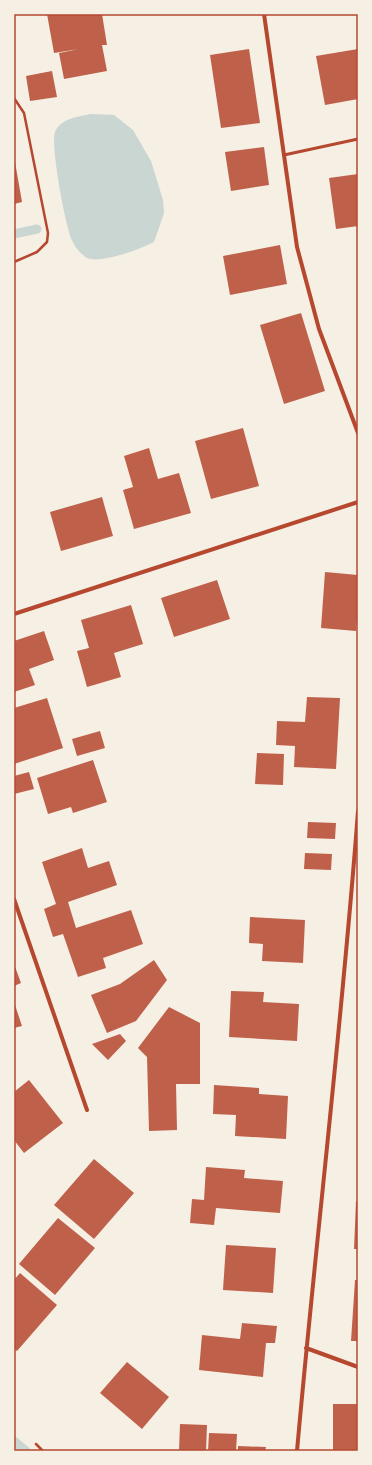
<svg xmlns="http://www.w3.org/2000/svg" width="372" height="1465" font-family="'DejaVu Sans',sans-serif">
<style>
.water{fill:#c9d6d2}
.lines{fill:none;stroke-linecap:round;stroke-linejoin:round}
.stream{stroke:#c9d6d2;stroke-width:9}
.building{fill:#bf614a}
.path{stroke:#b5482f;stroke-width:2.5}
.service{stroke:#b5482f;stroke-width:3}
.minor{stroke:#b5482f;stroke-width:4}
.neatline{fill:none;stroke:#b5482f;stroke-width:1.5}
</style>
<rect width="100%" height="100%" fill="#f6efe4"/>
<path class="water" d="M91,114L114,115L133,130L151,161L163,200L164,213L154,242C141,249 100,264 87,258C81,254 76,249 73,242C66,231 50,143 55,132C61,118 78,117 91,114Z"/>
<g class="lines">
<path class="stream" d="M14,234L37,229
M14,1441L26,1451"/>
</g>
<path class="building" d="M47,14H102L107,45H102L107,71L64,79L59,53L79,49L54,53Z
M249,49L260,123L221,128L210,55Z
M358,49V99L325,105L316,56Z
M52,71L57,97L30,101L26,76Z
M264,147L269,185L231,191L225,152Z
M15,162L22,202L14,204V163Z
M358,174V226L336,229L329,178Z
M280,245L287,284L230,295L223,256Z
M301,313L325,391L284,404L260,325Z
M243,428L259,486L211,499L195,441Z
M149,448L158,479L179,473L191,513L134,529L123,490L133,487L124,456Z
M102,497L113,536L61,551L50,512Z
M325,572L358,575V605L356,631L321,628Z
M217,580L230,619L174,637L161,598Z
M131,605L143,644L114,653L121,677L87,687L77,651L89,648L81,620Z
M44,631L54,660L29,669L35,685L14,692V641Z
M307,697L340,698L336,769L294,767L295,746L276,745L277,721L305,722Z
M47,698L63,748L14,764V708Z
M100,731L105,748L77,756L72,739Z
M257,753L284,754L283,785L255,784Z
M93,760L107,802L73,813L71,807L48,814L37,778Z
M29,772L34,789L14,794V776Z
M308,822L336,823L335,839L307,838Z
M82,848L88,868L109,861L117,885L68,902L76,928L131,910L143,944L103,958L106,968L78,977L63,934L53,937L44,909L56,904L42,862Z
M305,853L332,854L331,870L304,869Z
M250,917L305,920L303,963L262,961L263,944L249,943Z
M154,960L167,980L136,1021L107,1033L91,995L120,984Z
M14,964L21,983L14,986Z
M231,991L264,992L263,1002L299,1004L297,1041L229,1037Z
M14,1002L22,1026L14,1028Z
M169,1007L200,1023V1084H176L177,1130L149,1131L147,1057L138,1048Z
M120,1034L126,1041L108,1060L92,1044Z
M29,1080L63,1123L24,1153L14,1140V1092Z
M214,1085L259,1088V1094L288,1096L286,1139L235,1136L236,1115L213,1114Z
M94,1159L134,1193L94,1239L54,1205Z
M206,1167L245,1170L244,1178L283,1181L280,1213L216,1208L214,1225L190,1223L192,1199L204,1200Z
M356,1201H358V1249H354Z
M58,1218L95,1248L55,1295L19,1264Z
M226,1245L276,1248L273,1293L223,1290Z
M20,1273L57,1305L17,1351L14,1349V1280Z
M355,1280H358V1341H351Z
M242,1323L277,1326L275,1343H266L263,1377L199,1370L202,1335L240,1339Z
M127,1362L169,1397L142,1429L100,1393Z
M333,1404H358V1451H333Z
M180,1424L207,1425L206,1451H179Z
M209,1433L237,1434L236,1451H208Z
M238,1446L266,1447L265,1451H238Z"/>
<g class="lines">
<path class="path" d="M14,98L24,113L48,233L47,242L37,252L14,262
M36,1444L43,1451"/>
<path class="service" d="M284,155L358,139"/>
<path class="minor" d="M264,14L297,247L319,329L358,433
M14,614L358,502
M14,899L87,1110
M306,1348L358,1367
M297,1451C316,1238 342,1025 358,811"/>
</g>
<rect width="372" height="1465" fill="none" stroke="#f6efe4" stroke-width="30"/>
<rect x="15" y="15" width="342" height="1435" class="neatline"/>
</svg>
